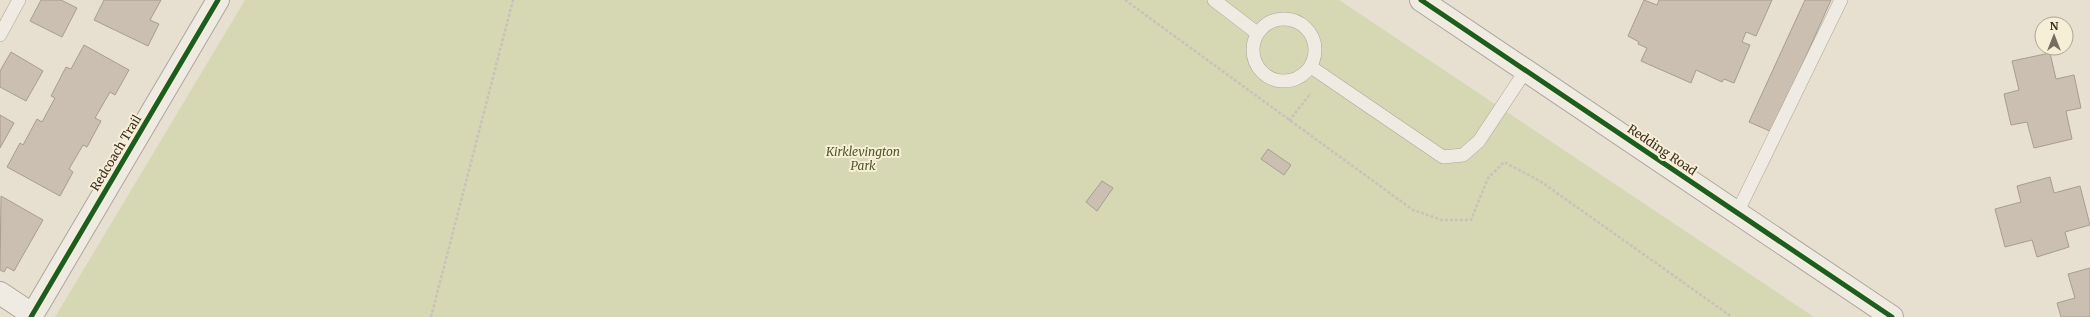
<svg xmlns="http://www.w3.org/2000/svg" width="2090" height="317" font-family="Merriweather,serif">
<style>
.green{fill:#d6d7b3}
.building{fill:#cbbfb2;stroke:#a89c90}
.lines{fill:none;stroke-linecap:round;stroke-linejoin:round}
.service-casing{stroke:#ada599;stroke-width:14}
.minor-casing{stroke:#ada599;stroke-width:24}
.tertiary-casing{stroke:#ada599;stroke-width:24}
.path{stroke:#c8c2b9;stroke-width:2.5;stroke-dasharray:3 2;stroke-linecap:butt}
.service{stroke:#efebe3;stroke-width:13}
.minor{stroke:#efebe3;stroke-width:22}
.tertiary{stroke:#efebe3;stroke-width:22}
.cycleway-casing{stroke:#f7eed8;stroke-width:8}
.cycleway{stroke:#1b5e20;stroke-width:5}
.labels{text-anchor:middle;stroke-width:4;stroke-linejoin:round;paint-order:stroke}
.street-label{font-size:12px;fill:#3d2e20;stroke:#f7eed8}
.park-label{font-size:12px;font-style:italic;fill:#4d5a26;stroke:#f7eed8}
</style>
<rect width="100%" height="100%" fill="#e7e0d1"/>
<path class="green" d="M245,0H1339L1814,317H55Z"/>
<path class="building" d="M41,0H61L77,8L62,37L30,21Z
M104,0H161L150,20L159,24L148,46L94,20Z
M1644,0L1657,5L1659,0H1772L1756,36L1746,32L1742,42L1750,45L1734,83L1724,79L1722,82L1696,70L1691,83L1641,61L1647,48L1638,44L1639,42L1628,36Z
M1805,0H1831L1772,132L1749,122Z
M84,45L129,70L115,95L110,92L95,118L101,121L87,147L83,145L69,169L73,172L60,196L7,167L20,143L23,145L37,119L42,122L55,98L51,96L66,67L71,69Z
M11,52L43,71L26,101L0,87V71Z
M2050,53L2056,79L2074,75L2081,108L2066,111L2072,139L2034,148L2027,122L2011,125L2004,94L2019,90L2012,61Z
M0,115L14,123L0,148Z
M1268,149L1291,165L1284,175L1261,159Z
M2050,177L2054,193L2080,186L2090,225L2065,232L2069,247L2037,257L2032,240L2005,247L1995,209L2021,202L2017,186Z
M1102,181L1113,188L1097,211L1086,202Z
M1,196L43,220L14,271L7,267L4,272L0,270Z
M2090,268V317H2061L2057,303L2075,298L2068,274Z"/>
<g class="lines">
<g class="service-casing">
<path id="service" d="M1214,0L1257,33
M1253 50a31 31 0 1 1 62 0a31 31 0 1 1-62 0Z
M0,35L19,0
M1311,67L1443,157L1463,155L1479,141L1526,70
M1737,213L1841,0"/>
</g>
<g class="minor-casing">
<path id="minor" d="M0,293L33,315
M31,317L218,0"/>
</g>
<g class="tertiary-casing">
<path id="tertiary" d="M1421,0L1892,317"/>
</g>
<path class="path" d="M1125,0L1413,210L1442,220H1471L1488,178L1504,162L1540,181L1732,317
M1289,121L1311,93
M431,317L513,0"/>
<use href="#service" class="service"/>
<use href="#minor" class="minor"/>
<use href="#tertiary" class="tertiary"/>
<g class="cycleway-casing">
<path id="cycleway" d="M1421,0L1892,317
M31,317L218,0"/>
</g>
<use href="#cycleway" class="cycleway"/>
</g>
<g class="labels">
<g class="street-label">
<text transform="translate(1662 150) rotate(34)" y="4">Redding Road</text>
<text transform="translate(116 153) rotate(-59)" y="4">Redcoach Trail</text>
</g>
<g class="park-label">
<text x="863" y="156">Kirklevington<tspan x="863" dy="14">Park</tspan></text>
</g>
</g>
<g transform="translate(2054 36)"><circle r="19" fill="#f7eed8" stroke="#ada18e"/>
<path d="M0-3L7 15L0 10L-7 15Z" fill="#786c5e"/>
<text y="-6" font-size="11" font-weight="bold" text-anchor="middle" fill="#3d2e20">N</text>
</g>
</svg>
